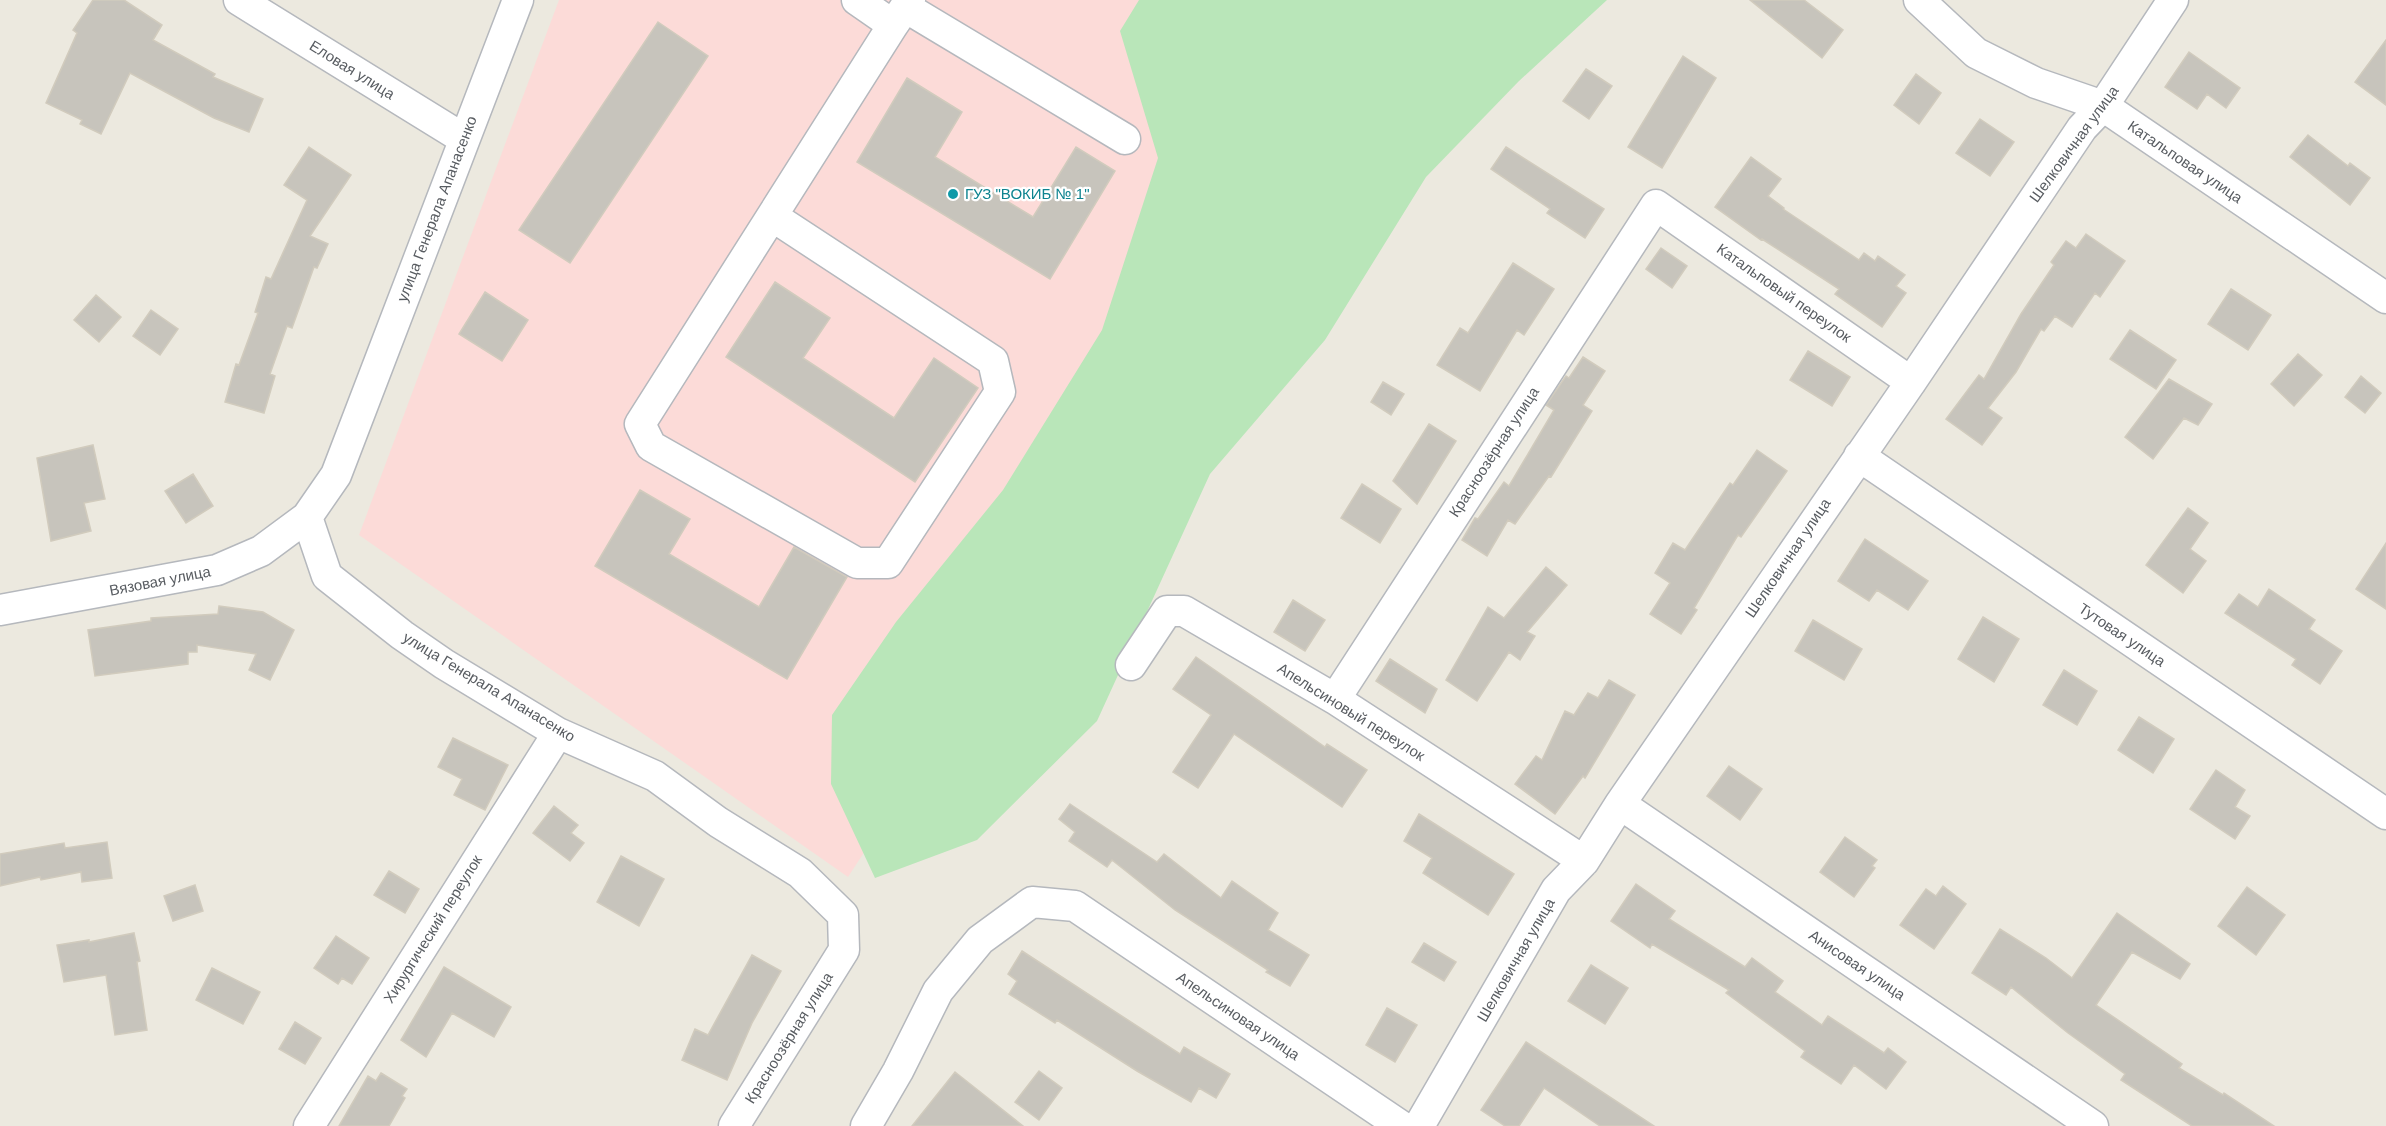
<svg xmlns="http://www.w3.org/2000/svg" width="2386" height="1126" font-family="Arial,sans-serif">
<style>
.medical{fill:#fcdbd8}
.green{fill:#b9e6b9}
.building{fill:#c7c4bc;stroke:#d1cbbd;stroke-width:1.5}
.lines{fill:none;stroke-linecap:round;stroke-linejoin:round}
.minor-casing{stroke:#b5b8bd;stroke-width:33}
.minor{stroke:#fff;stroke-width:30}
.culture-dot{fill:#0f9aa8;stroke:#fff;stroke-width:2}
.labels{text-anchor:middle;stroke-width:4.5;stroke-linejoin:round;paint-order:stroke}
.street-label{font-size:15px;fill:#585c61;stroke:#fff}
.culture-label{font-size:15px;fill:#0d838f;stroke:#fff;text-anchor:start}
</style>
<rect width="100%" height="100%" fill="#ece9df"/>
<path class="medical" d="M559,0H1421L848,877L359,535Z"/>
<path class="green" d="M1139,0H1607L1519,81L1426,177L1325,340L1210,474L1097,721L977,840L875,878L831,784L832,715L896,622L1003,490L1102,330L1158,158L1120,31Z"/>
<path class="building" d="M93,0H124L162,25L153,40L215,74L213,77L263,99L249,132L214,118L130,73L101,134L80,124L82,120L46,103L77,33L73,30Z
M1750,0H1804L1843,30L1822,58Z
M658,22L708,56L570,263L519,230Z
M2386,40V105L2355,82Z
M2189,52L2240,88L2226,108L2207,94L2197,109L2165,87Z
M1683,56L1716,78L1662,168L1628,147Z
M1586,69L1612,86L1589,119L1563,101Z
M1916,74L1941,93L1919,124L1894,105Z
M907,78L962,112L935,157L1033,217L1076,147L1115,171L1050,279L857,162Z
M1980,119L2014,142L1990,176L1956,153Z
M2308,135L2348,166L2350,163L2370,178L2350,205L2290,157Z
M309,147L351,175L310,236L328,244L317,268L314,267L292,328L287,326L270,374L275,376L264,413L225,402L236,364L239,365L258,313L255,312L266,277L271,279L307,200L284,185Z
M1506,147L1604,209L1585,238L1547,213L1550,209L1491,169Z
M1751,157L1781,179L1768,196L1784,208L1783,209L1859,260L1864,253L1875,261L1878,256L1905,275L1896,286L1906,293L1882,327L1835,294L1839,289L1762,239L1761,240L1715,207Z
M2086,234L2125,261L2100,297L2095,293L2072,327L2055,316L2044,331L2041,329L2016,372L1988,408L2002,418L1982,445L1946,419L1979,375L1984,379L2021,314L2054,265L2051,262L2066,241L2076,248Z
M1661,248L1687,266L1672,288L1646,269Z
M1513,263L1554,289L1524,335L1517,330L1480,391L1437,365L1460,328L1468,333Z
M775,282L830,318L803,358L894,418L934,358L978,388L915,482L726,357Z
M2231,289L2271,315L2248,350L2208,324Z
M485,292L528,320L502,361L459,334Z
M96,295L121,317L99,342L74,320Z
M151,310L178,329L160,355L133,336Z
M2130,330L2176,360L2156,389L2110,359Z
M1808,351L1850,377L1832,406L1790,380Z
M2298,354L2322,375L2294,406L2271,384Z
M1583,357L1605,371L1583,405L1592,411L1551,477L1549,476L1515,524L1508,520L1487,556L1462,540L1475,518L1478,519L1504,482L1509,486L1554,410L1546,405L1566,376L1569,378Z
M2361,376L2381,393L2365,413L2345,397Z
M2169,379L2212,404L2198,425L2184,418L2153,459L2125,437Z
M1383,382L1404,394L1391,415L1371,402Z
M1429,424L1456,441L1417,504L1393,481Z
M93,445L105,499L84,503L91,531L51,541L37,458Z
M1757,450L1787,471L1741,537L1738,535L1694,608L1697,610L1681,634L1650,614L1670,583L1655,573L1673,543L1685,550L1730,483L1733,485Z
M193,474L213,506L186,523L165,491Z
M1362,484L1401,509L1380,543L1341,518Z
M640,490L690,519L669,554L759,607L794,547L847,577L787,679L595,566Z
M2188,508L2208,523L2190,549L2206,561L2183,593L2146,565Z
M1865,539L1928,581L1908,610L1877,590L1869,601L1838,581Z
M2386,543V609L2356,589Z
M1546,567L1567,585L1527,632L1535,636L1520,660L1509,652L1477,701L1446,680L1488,607L1504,618Z
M2269,589L2315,620L2309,629L2342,651L2320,684L2292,665L2296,659L2225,613L2239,594L2258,607Z
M1293,600L1325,620L1305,651L1274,632Z
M219,606L263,612L294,630L270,680L249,670L256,654L197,645V652H188V664L95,676L88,630L151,621V618L218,614Z
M1983,617L2019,639L1994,682L1958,659Z
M1813,620L1862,649L1844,680L1795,651Z
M1196,657L1325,747L1327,744L1367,770L1342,807L1234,734L1198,788L1173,772L1211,715L1173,689Z
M1390,659L1437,689L1425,713L1376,681Z
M2064,670L2097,691L2077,725L2043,705Z
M1609,680L1635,695L1585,778L1583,776L1555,814L1515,784L1536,756L1542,760L1565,711L1574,715L1588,693L1598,698Z
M2139,717L2174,739L2153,773L2118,750Z
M453,738L508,765L485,810L454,795L462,779L438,767Z
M1729,766L1762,789L1740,820L1707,796Z
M2216,770L2245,790L2235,807L2250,816L2235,839L2190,809Z
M1070,804L1157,862L1164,854L1221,898L1232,881L1278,913L1268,930L1309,955L1290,986L1266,972L1268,970L1175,910L1112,860L1107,867L1069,841L1075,832L1059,819Z
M554,806L578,825L571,833L584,843L570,861L533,833Z
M1419,814L1514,874L1488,915L1423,873L1432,858L1404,841Z
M1845,837L1877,860L1872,866L1875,868L1854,897L1820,872Z
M107,842L112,878L82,882L81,872L41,880L40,877L0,886V854L64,843L65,848Z
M621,856L664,879L639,926L597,902Z
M389,871L419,889L405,913L374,895Z
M1636,884L1675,911L1669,919L1745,967L1752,958L1783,981L1775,992L1822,1025L1828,1016L1884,1053L1888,1048L1906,1062L1886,1089L1854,1065L1841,1084L1801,1057L1805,1051L1726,993L1729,990L1652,944L1650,948L1611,921Z
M195,885L203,911L173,921L164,896Z
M1943,886L1966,904L1934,949L1900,925L1926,889L1936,896Z
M2247,887L2285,915L2256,955L2218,926Z
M2117,913L2190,964L2180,979L2132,952L2096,1005L2182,1064L2179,1068L2223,1095L2224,1093L2274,1126H2192L2121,1080L2125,1074L2068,1033L2011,987L2006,995L1972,973L2000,929L2046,958L2072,978Z
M134,933L140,961L137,962L147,1030L115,1035L106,975L64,982L57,945L89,940V942Z
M336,936L369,958L352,984L342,978L338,984L314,968Z
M1424,943L1456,962L1444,981L1412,962Z
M1022,951L1180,1054L1184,1047L1230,1074L1216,1098L1199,1088L1191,1102L1137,1071L1057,1020L1055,1023L1009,994L1017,981L1008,974Z
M752,955L781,971L752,1023L727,1080L682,1060L695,1029L708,1035Z
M1591,965L1628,988L1605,1024L1568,1001Z
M444,967L511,1007L494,1037L452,1013L426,1057L401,1040Z
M212,968L260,992L243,1024L196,1000Z
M1387,1008L1417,1025L1395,1062L1366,1045Z
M295,1022L321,1038L305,1064L279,1049Z
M1526,1042L1654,1126H1600L1544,1088L1519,1126H1505L1481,1110Z
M1039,1071L1062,1088L1039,1120L1015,1102Z
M955,1072L1023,1126H912Z
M381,1073L407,1089L402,1096L405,1098L389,1126H339L368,1076L376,1081Z"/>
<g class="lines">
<g class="minor-casing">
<path id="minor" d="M239,0L464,139
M518,0L336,475L307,517L327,576L402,635L444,664L558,733L655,776L718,822L800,873L843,915L844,950L734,1126
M857,0L893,25
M1919,0L1976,53L2036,83L2103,106L2386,298
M905,7L1125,139
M772,216L993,361L1000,392L888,563H857L651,446L640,424L893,25L910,0
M1859,456L2386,814
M0,610L217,570L261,551L307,517
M1131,665L1167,611H1184L1335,699L1584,861
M1335,699L1656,205L1911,382
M1620,804L2093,1126
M309,1126L558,733
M866,1126L898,1071L938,991L980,940L1032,902L1075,906L1401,1126
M1419,1126L1556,890L1584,861L1620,804L1911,382L2082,128L2103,106L2173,0"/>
</g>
<use href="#minor" class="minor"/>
</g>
<circle class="culture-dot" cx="953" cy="194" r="6"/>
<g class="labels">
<g class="street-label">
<text transform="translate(352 70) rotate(32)" y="5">Еловая улица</text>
<text transform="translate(2074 144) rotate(-54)" y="5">Шелковичная улица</text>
<text transform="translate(2185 162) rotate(34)" y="5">Катальповая улица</text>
<text transform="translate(437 209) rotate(-69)" y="5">улица Генерала Апанасенко</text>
<text transform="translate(1784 293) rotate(35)" y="5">Катальповый переулок</text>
<text transform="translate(1494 452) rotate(-57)" y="5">Красноозёрная улица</text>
<text transform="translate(1788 558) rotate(-56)" y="5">Шелковичная улица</text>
<text transform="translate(160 581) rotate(-11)" y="5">Вязовая улица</text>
<text transform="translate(2122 635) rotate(34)" y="5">Тутовая улица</text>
<text transform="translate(489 687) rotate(31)" y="5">улица Генерала Апанасенко</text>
<text transform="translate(1351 712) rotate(32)" y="5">Апельсиновый переулок</text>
<text transform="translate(433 929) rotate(-58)" y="5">Хирургический переулок</text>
<text transform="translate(1516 960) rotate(-60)" y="5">Шелковичная улица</text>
<text transform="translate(1857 965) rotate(34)" y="5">Анисовая улица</text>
<text transform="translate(1238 1016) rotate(34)" y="5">Апельсиновая улица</text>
<text transform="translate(789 1038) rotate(-58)" y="5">Красноозёрная улица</text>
</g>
<g class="culture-label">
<text x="965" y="199">ГУЗ "ВОКИБ № 1"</text>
</g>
</g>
</svg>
